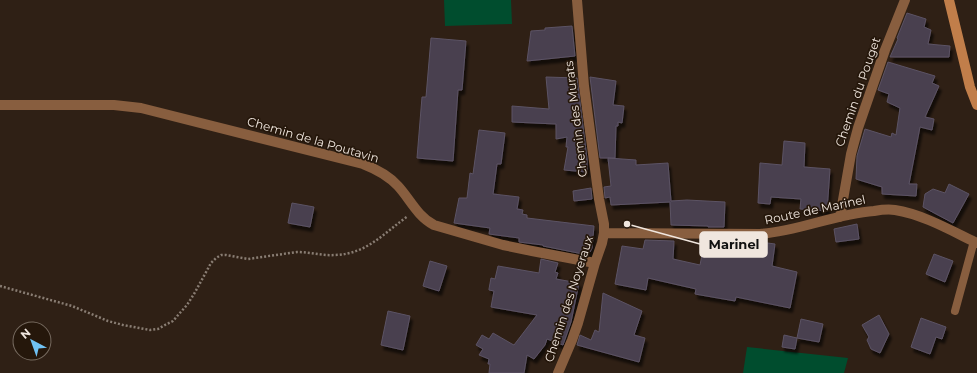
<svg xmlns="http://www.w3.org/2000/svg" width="977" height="373" font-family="Montserrat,sans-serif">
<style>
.green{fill:#004d2e}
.building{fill:#483f50;stroke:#5c5364;filter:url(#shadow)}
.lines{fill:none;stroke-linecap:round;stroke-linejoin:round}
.path{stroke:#897d73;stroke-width:2.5;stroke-dasharray:2 2;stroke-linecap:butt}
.lane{stroke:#885e3f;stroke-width:8}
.street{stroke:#885e3f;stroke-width:10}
.secondary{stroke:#c17e4a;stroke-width:10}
.labels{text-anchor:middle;stroke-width:3.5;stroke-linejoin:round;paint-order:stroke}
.street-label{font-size:12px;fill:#f0e6de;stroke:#25170b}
.leader{fill:none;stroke:#f0e6de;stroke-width:1.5}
.callout-dot{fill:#f0e6de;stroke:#25170b;stroke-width:1.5}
.callout{fill:#f0e6de;stroke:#f0e6de;stroke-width:1.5}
.callout-label{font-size:13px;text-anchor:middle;font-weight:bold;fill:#111}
</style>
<defs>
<filter id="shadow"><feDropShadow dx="2.5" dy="4.5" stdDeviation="1" flood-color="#0009"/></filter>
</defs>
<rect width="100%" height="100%" fill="#2f2015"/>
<path class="green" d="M444,0H511L512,24L445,26Z
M747,347L848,358L844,373H743Z"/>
<path class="building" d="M907,13L926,19L924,27L931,30L928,44L950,46L949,57H890L898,39L897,38Z
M572,26L575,56L527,61L531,31L545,30V28Z
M431,38L466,41L462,90H458L453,161L417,158L422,97H426Z
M888,62L935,76L932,83L939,86L925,117L934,119L932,130L920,127L909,184H917L916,196L882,194V187L856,179L857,156L865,129L891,137L892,133L896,135L900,108L887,102L889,94L878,90Z
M546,77L577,78L587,159V172L564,170L568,147H566L567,137L556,139V124L512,122V106L549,109Z
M590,77L616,81L613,105L624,106L622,123L618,122V126H616L615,158H600Z
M479,130L505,133L501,164H497L493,194L519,197L517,209L523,210L522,214L527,215V218L594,226L592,248L590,252L583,254L543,246V245L519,242V238L489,234L490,228L454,223L459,198H467L470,173L473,174Z
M784,141L805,143L804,167L830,169L827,211L800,209L801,199L771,197L770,204L758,203L760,163L782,165Z
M608,158L636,160V165L668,163L671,201L687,200L725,202L724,227H708V226L671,225L670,202L611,205L610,197L605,198L604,187L611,186Z
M949,184L969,194L953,223L923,207L925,194L933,189L945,193Z
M591,188L592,199L574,201L573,191Z
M292,203L314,207L310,227L288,223Z
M857,224L859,239L836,242L834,229Z
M645,240L674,241L673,259L700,265L705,240H724V242H760L775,244L772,266L797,272L790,308L736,297L735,301L695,294L696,289L648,278L646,290L615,284L622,246L643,249Z
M934,254L953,261L945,282L926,274Z
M541,259L558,263L555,272L558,273L556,279L579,283L571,322L563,345L547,339L545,345L534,359L527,355L524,373H489L490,364H488L489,359L479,355L483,349L476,345L482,335L489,339L493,333L512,344L514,345L537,315L491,307L494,291L489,290V289L491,278L495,279L498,266L539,273Z
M430,261L447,266L439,291L423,286Z
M603,293L642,311L634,335L645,338L639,362L577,345L580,335L591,340L595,330L599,332Z
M388,311L410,316L403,350L381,345Z
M879,315L889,334L880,353L871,349L867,340L869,337L862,325Z
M921,318L946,327L942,339L936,337L930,354L911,347Z
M801,319L823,324L819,342L797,338Z
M784,335L797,338L795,349L782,347Z"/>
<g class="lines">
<path class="path" d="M0,286L72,306L108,321L123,325L150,330L158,329L165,325L173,321L179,314L187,305L194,294L211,263L216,258L221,255H226L248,259L297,252C310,252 322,256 335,255C367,254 384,233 408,216"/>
<path class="lane" d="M955,311L974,241"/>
<path class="street" d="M0,105H114L141,108L363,164C376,169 388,175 398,186C410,199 417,216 434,225L503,245L532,251L595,263
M840,217L851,154L858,128L885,50L905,0
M604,233L760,234C799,231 835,214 874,211C880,210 888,209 895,210C922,214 952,231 977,243
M558,373L572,340L578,323L595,263L602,243L604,233V224L599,199L584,86L577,0"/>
<path class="secondary" d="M949,0L966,70L970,87L977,105"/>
</g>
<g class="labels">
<g class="street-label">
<text transform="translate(858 92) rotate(-71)" y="4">Chemin du Pouget</text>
<text transform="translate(576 119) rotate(-97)" y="4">Chemin des Murats</text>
<text transform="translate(313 140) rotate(16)" y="4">Chemin de la Poutavin</text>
<text transform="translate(815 210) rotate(-12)" y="4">Route de Marinel</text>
<text transform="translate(569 299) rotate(-72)" y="4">Chemin des Noyeraux</text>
</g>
</g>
<path class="leader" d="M627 224L700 244"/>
<circle class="callout-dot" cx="627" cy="224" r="4"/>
<rect class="callout" x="700" y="232" width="67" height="25" rx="4"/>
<g class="callout-label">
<text x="734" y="249">Marinel</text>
</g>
<g transform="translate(32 341) rotate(319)"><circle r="19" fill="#25170b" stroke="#766a5f"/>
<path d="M0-3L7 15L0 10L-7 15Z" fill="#70c2f4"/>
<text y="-6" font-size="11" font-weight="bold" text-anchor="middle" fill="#f0e6de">N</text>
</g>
</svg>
